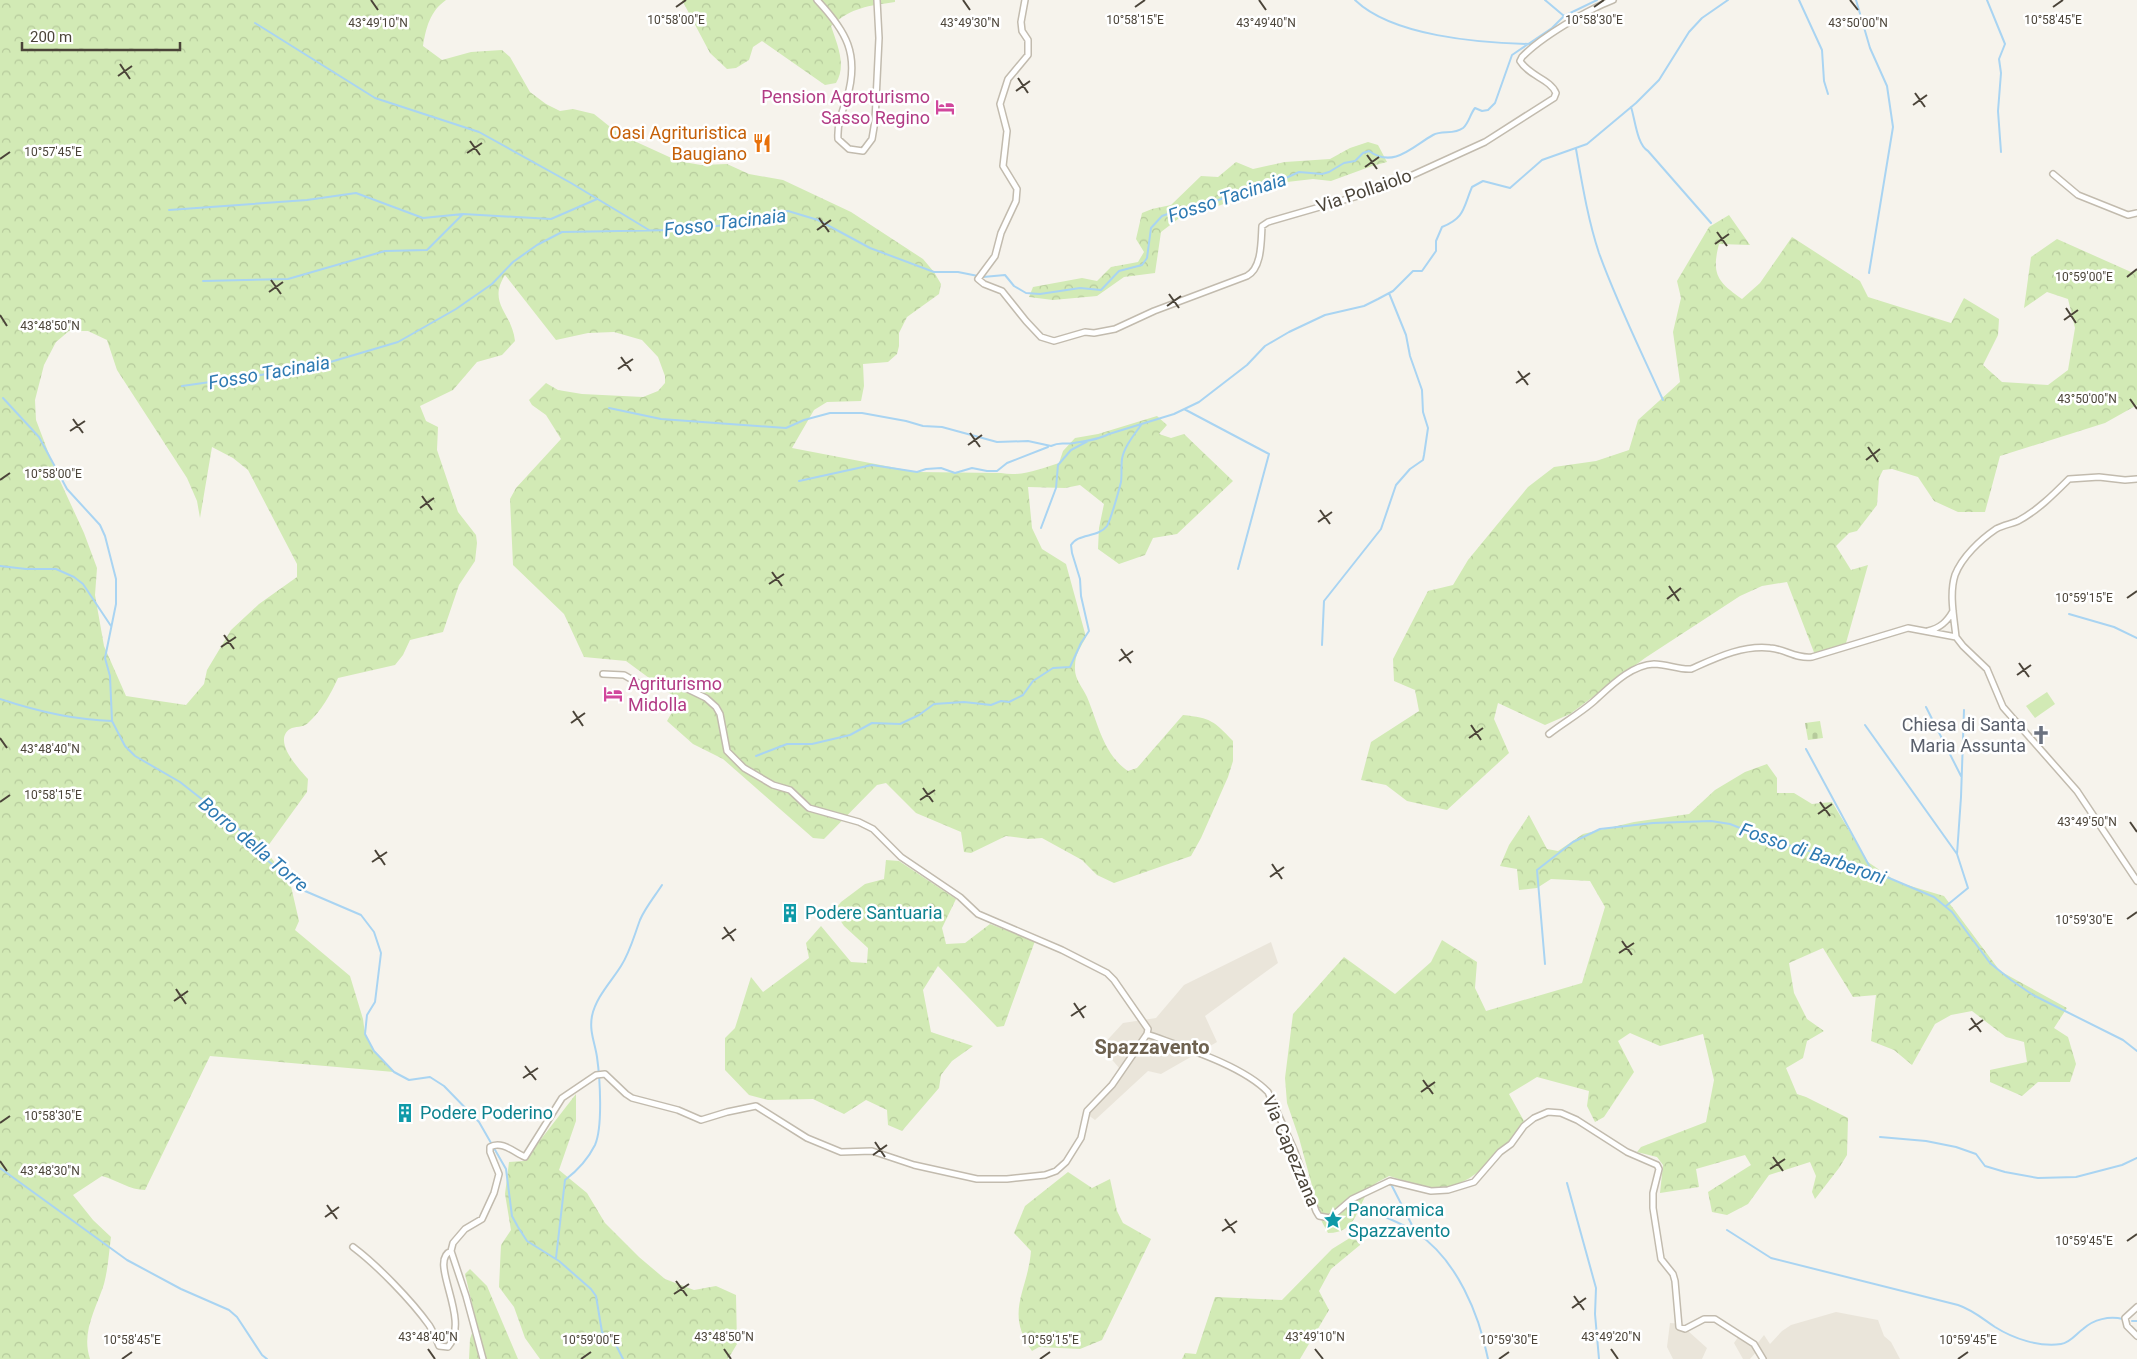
<svg xmlns="http://www.w3.org/2000/svg" width="2137" height="1359" font-family="Roboto,sans-serif">
<style>
.residential{fill:#eae5da}
.green{fill:#d2eab5}
.forest{fill:url(#forest-crowns);fill-rule:evenodd}
.cemetery{fill:url(#cemetery-stones)}
.lines{fill:none;stroke-linecap:round;stroke-linejoin:round}
.stream{stroke:#a9d4f2;stroke-width:2}
.minor-casing{stroke:#c2bbae;stroke-width:8}
.minor{stroke:#fff;stroke-width:5}
.ticks{fill:none;stroke:#4b4439;stroke-width:2}
.labels{text-anchor:middle;stroke-width:5;stroke-linejoin:round;paint-order:stroke}
.hotel-label{font-size:18px;fill:#b23c85;stroke:#fff;text-anchor:end}
.food-label{font-size:18px;fill:#c56008;stroke:#fff;text-anchor:end}
.street-label{font-size:18px;fill:#4b4439;stroke:#fff}
.worship-label{font-size:18px;fill:#5b616d;stroke:#fff;text-anchor:end}
.culture-label{font-size:18px;fill:#0d838f;stroke:#fff;text-anchor:start}
.water-label{font-size:19px;font-style:italic;fill:#2e7ab2;stroke:#fff}
.quarter-label{font-size:20px;font-weight:bold;fill:#6e6250;stroke:#fff}
.ticks-label{font-size:12px;text-anchor:middle;fill:#4b4439;stroke:#fff;stroke-width:5;stroke-linejoin:round;paint-order:stroke}
</style>
<defs>
<pattern id="forest-crowns" width="20" height="18" patternUnits="userSpaceOnUse" patternTransform="scale(1.25)"><rect width="20" height="18" fill="#d2eab5"/><path d="M2 6a3 3 0 1 1 6 0M12 15a3 3 0 1 1 6 0" fill="none" stroke="#b6ca9c"/></pattern>
<pattern id="cemetery-stones" width="16" height="16" patternUnits="userSpaceOnUse" patternTransform="scale(1.25)"><rect width="16" height="16" fill="#d2eab5"/><path d="M2 7V4a2 2 0 0 1 4 0v3zM10 15v-3a2 2 0 0 1 4 0v3z" fill="#b6ca9c"/></pattern>
</defs>
<rect width="100%" height="100%" fill="#f6f3ec"/>
<path class="residential" d="M1271,942L1278,963L1205,1016L1217,1042L1161,1074L1148,1071L1095,1120L1084,1112L1120,1069L1101,1047L1123,1023L1156,1018L1184,985Z
M1836,1312L1878,1320L1884,1336L1891,1342L1900,1359H1764L1758,1350L1750,1359H1743L1734,1343L1741,1333L1757,1344L1764,1335L1770,1344L1782,1331L1791,1325Z
M1670,1323L1684,1324L1688,1331L1707,1348L1702,1359H1673L1667,1347Z"/>
<path class="green" d="M2047,692L2055,704L2035,718L2026,706Z"/>
<path class="forest" d="M0,0H446C430,11 426,28 423,46L442,60L471,52L502,50L510,57L530,92L546,104L560,111L573,109L594,114L619,134L678,161L701,165L727,164L749,174L783,180L851,212L923,259L934,272L941,284L939,294L907,317L899,333V346L897,354L888,362L863,364L864,386L861,401L827,402L814,410L792,448L917,472L1001,473C1021,477 1040,469 1059,463L1063,451L1075,438L1098,434L1157,416L1167,425L1159,434L1171,438L1184,434L1233,481L1177,534L1153,538L1145,555L1119,564L1098,549L1099,528L1104,504L1080,485L1065,488L1028,487L1032,528L1042,549L1066,564L1086,637C1081,647 1075,654 1075,666C1074,679 1082,686 1087,697C1098,723 1103,754 1128,771L1137,768L1183,715C1211,718 1214,721 1233,741V761L1228,777L1201,838L1191,856L1114,883L1097,875L1082,860L1042,838L1029,839L1006,836L971,853L964,852L961,832L916,813L886,783L877,785L824,839L813,838L723,759L693,744L667,721L679,700L626,661L584,657L564,614L513,565L510,499L516,488L561,439L546,415L532,405L529,400L546,383L558,390L582,394L643,397L658,391L665,383V376L658,357L642,340L614,332L588,333L556,340L505,275C487,304 512,312 515,341L502,355L477,362L453,390L420,406L426,421L438,427L437,450L458,512L476,535L477,543L475,561L459,585L443,632L410,640L403,655L395,665L338,678C331,694 321,711 308,723C303,728 295,726 290,729C272,741 299,769 308,779L307,792L265,850L290,882L299,921L295,930L350,976L363,1019L365,1034L374,1051L394,1072L210,1056L145,1190C130,1190 117,1180 102,1176L73,1195L93,1220L111,1237C109,1252 108,1269 104,1284C96,1309 81,1332 90,1359H0ZM69,331H88L107,340L117,370L187,478L197,501L200,518L212,447L233,458L248,470L297,564V577L259,604L231,630L207,670L204,684L186,705L126,696L104,646L95,595L97,568L84,533L55,470L36,420L35,400L44,365L56,342Z
M682,0H895V2C868,6 852,7 831,26C837,44 847,65 836,83L825,85L762,41L753,47L749,60L736,68L727,69L710,53Z
M1368,142L1378,145L1387,162L1372,166L1331,181L1313,179L1287,182L1253,192L1221,205L1178,219L1161,232L1155,273L1124,277L1097,296L1053,300L1029,297L1033,287L1082,278L1097,281L1111,267L1138,262L1144,252L1136,239L1142,213L1152,209L1171,205L1201,176L1218,177L1236,162L1253,169L1285,162L1330,159L1350,148Z
M1729,215L1750,245L1719,244C1711,275 1718,282 1742,299L1760,283L1792,237L1860,281L1868,297L1951,323L1964,298L1999,319L1998,335L1983,365L2002,382L2048,385L2068,370L2075,328L2068,299L2047,292L2024,308L2031,257L2057,239L2131,272L2137,270V405L2105,423L2000,456L1985,512H1958L1934,501L1918,477L1892,469L1883,470L1879,478L1877,505L1857,531L1849,533L1836,546L1851,570L1868,565L1846,643L1815,655L1787,582L1762,586L1740,596L1645,658L1570,714L1545,725L1498,703L1494,719L1509,753L1447,810L1407,801L1386,785L1361,780L1371,742L1419,711L1415,690L1394,681L1393,659L1428,591L1453,585L1468,560L1528,487L1554,467L1596,461L1629,450L1638,420L1680,382L1673,332L1681,298L1677,281L1709,227Z
M1767,764L1777,778V793H1794L1812,804L1832,802L1868,862L1897,882L1944,896L2000,971L2067,1008L2054,1028L2068,1037L2076,1064L2070,1082H2038L2022,1096L1990,1082V1070L2027,1062L2024,1042L2006,1037L1972,1011L1951,1015L1935,1024L1912,1065L1894,1050L1871,1041L1876,995L1853,997L1823,948L1789,963L1794,993L1807,1019L1824,1031L1807,1041L1803,1058L1786,1068L1797,1094L1806,1097L1848,1118L1847,1155L1839,1168L1815,1199L1812,1192L1816,1176L1810,1162L1769,1175L1748,1204L1727,1215L1712,1212L1708,1192L1751,1165L1745,1155L1696,1169L1699,1187L1660,1193L1663,1165L1657,1157L1637,1152L1641,1147L1706,1122L1714,1080L1703,1034L1660,1046L1630,1033L1618,1041L1634,1072L1604,1117L1595,1122L1587,1106L1589,1091L1537,1077L1509,1094L1524,1121C1507,1145 1477,1183 1446,1187C1428,1190 1407,1181 1389,1176C1384,1179 1376,1182 1372,1187C1356,1204 1359,1233 1328,1233L1322,1222L1299,1138L1287,1103L1285,1078L1293,1014L1344,957L1395,994L1431,962L1442,940L1477,962L1475,988L1486,1011L1582,983L1605,907L1590,881L1551,879L1537,888L1519,890L1517,869L1500,866L1509,845L1529,815L1547,849L1558,851L1583,834L1634,822L1689,814L1715,790L1745,772Z
M886,860L899,861L956,899L942,928L946,944L965,943L990,924L1035,941L1004,1026L997,1027L938,966L923,990L931,1032L973,1046L952,1061L941,1075L939,1088L902,1131L888,1125L887,1110L866,1100L844,1114L813,1099L768,1100L749,1095L725,1070V1038L735,1028L751,977L763,992L809,958L806,943L821,926L851,962L867,963L868,948L844,926L834,911L841,902L865,884L884,879Z
M576,1094V1121L559,1170L587,1193L605,1223L639,1257L665,1279L694,1290L716,1286L736,1295L737,1344L728,1359H540L525,1338L514,1307L499,1287L501,1245L511,1230L505,1194L509,1162L524,1161Z
M1068,1172L1092,1188L1110,1179L1117,1211L1123,1223L1151,1239L1102,1340L1080,1349L1039,1347L1032,1351C1004,1312 1028,1291 1031,1251L1014,1233L1025,1206Z
M1353,1236L1360,1245L1331,1269L1319,1291L1329,1310L1300,1359H1182L1185,1353L1196,1354L1215,1297L1282,1300L1332,1249Z
M470,1269L487,1286L518,1359H469L470,1339L476,1321L465,1274Z"/>
<path class="cemetery" d="M1820,721L1823,738L1808,740L1805,723Z"/>
<g class="lines">
<path class="stream" d="M1355,0C1392,36 1479,43 1530,44
M1545,0L1564,16
M1799,0L1822,50L1824,81L1828,94
M1856,0L1870,48L1887,86L1893,127L1869,273
M1987,0L2005,44L1999,59L2001,73L1998,111L2001,152
M255,23L375,98L479,132L571,183L649,230
M1631,107C1635,119 1637,145 1648,151L1711,223
M1576,149C1582,183 1588,220 1599,253C1617,303 1641,351 1663,400
M169,210L307,200L356,193L423,218L463,214L551,219L597,199
M203,281L288,279L385,251L427,250L463,214
M182,386L310,368L398,342L456,309L492,284L513,262L537,245L562,232L676,230L726,225L760,215L788,211L818,220L870,248L934,272H958L983,277L1005,275L1014,286L1026,293L1040,294L1080,288L1101,290L1119,271L1142,265L1147,258L1151,228L1162,216L1181,209L1212,203L1256,183L1277,182L1299,172L1322,174L1329,172L1344,163L1355,161L1363,153L1369,151C1394,169 1413,146 1433,135C1442,130 1454,135 1463,128C1469,123 1470,114 1475,108L1482,111L1488,110L1495,103L1512,55L1552,28L1564,16L1597,0
M3,398L39,437L67,489L100,525L105,536L116,579V604L105,658L110,676L112,721L125,746L135,756L180,782L236,826L267,860L305,891L361,915L374,932L381,953L375,1002L367,1015L365,1034L374,1051L394,1072L409,1080L430,1077L444,1086L479,1122L506,1169L512,1216L518,1227L527,1241L559,1261L591,1289L596,1296L602,1332L616,1345L623,1359
M609,408L661,419L786,428L804,420L830,413H862L906,421L923,426L942,427L997,442L1028,441L1051,446C1061,441 1064,445 1074,443C1086,441 1098,440 1109,434L1174,414L1199,402L1247,365L1265,346L1289,332L1325,315L1364,306L1378,299L1393,291L1413,271H1422L1436,251V241L1442,227C1465,218 1463,208 1472,187L1483,181L1510,188L1542,160L1587,144L1636,103L1659,80L1689,32L1702,18L1728,0
M1184,409L1269,454L1238,569
M799,481L872,465L917,472L926,469L941,468L955,473L972,468L987,471H997L1007,463L1048,447
M1041,528L1056,488L1058,465L1071,450L1088,441
M0,566L26,569H56L74,577L83,584L111,626
M2069,614L2114,627L2137,638
M1322,645L1324,601L1381,529L1396,485L1410,469L1423,460L1424,455L1428,428L1423,412L1422,390L1410,356L1406,335L1389,293
M0,699C36,711 73,720 112,721
M1926,707L1961,776
M1865,725L1957,854L1968,888L1946,906
M1806,749L1872,871
M756,756L787,744H812L850,735L872,723L900,724L919,715L934,704L964,702L991,705L1001,701L1009,702L1023,695L1033,681L1053,668L1070,667L1081,643L1089,631L1081,596L1080,579L1072,553L1071,545C1078,533 1098,538 1107,526C1111,519 1119,490 1121,482C1122,474 1121,466 1122,459C1124,447 1134,435 1141,425
M1957,854L1961,797L1964,710
M1545,964L1537,870L1573,842L1600,829L1653,823L1711,821L1730,824L1770,840L1856,864L1934,897L1952,912L1990,963L2011,980L2033,995L2123,1040L2137,1051
M1880,1137L1926,1141L1956,1147L1976,1154L1985,1166L2005,1172L2038,1178L2076,1177L2122,1165L2137,1158
M0,1168L127,1260L181,1289L229,1310L237,1317L262,1355L267,1359
M1567,1183L1596,1288L1595,1314L1599,1359
M1391,1184L1416,1233
M1365,1208C1382,1216 1402,1223 1417,1233C1457,1260 1479,1314 1488,1359
M1727,1230L1771,1258L1958,1305C1973,1310 1983,1319 1995,1327C2014,1339 2039,1347 2061,1344C2070,1343 2076,1334 2083,1329C2094,1319 2109,1316 2123,1319
M556,1258L565,1180C577,1171 588,1159 595,1145C603,1127 600,1078 597,1057C595,1043 589,1031 592,1016C596,997 611,982 621,966C630,952 634,936 640,920C645,908 655,896 662,885
M2132,1321H2137"/>
<g class="minor-casing">
<path id="minor" d="M817,0C846,31 860,54 847,98C842,112 837,124 838,139L849,149L863,151L872,139L875,121L879,38L877,0
M1025,0L1021,22L1022,31L1028,40V55L1008,79L1000,104L1007,131L1003,166L1017,189L1016,201L1001,233L995,256L978,279L984,284L1002,291L1026,321L1041,337L1054,341L1085,332L1094,333L1115,329L1154,311L1247,276C1262,268 1261,242 1262,226L1268,222L1382,189L1485,142L1554,98L1556,93C1550,79 1529,76 1520,61L1522,57C1541,37 1587,10 1613,0
M2053,174L2078,195L2128,215L2137,213
M1928,631C1940,628 1947,622 1953,611
M1956,637L1963,646L1987,669L2003,707L2077,791L2137,881
M1549,734C1563,723 1579,714 1593,702C1609,688 1630,665 1654,664C1667,664 1679,670 1691,669C1716,658 1742,645 1770,648C1785,649 1796,659 1812,657L1908,628L1956,637C1954,617 1949,594 1955,575C1962,557 1980,540 1996,529C2003,525 2011,524 2018,521C2037,511 2054,494 2069,479L2099,477L2125,480L2137,479
M1147,1034C1182,1047 1242,1065 1268,1092L1295,1152L1316,1211L1319,1216L1330,1218L1352,1199L1390,1181L1431,1191L1448,1190L1474,1182L1500,1152L1511,1144L1524,1126L1534,1118L1548,1112L1561,1113L1577,1120L1627,1152L1657,1165L1659,1169L1653,1193V1208L1661,1259L1673,1274L1675,1281L1679,1327L1685,1329L1704,1319H1715L1754,1344L1763,1359
M353,1247C377,1265 411,1300 429,1325C433,1331 436,1339 439,1346L448,1347C472,1319 427,1261 451,1251
M2137,1307L2125,1318L2127,1326L2137,1336
M483,1359L466,1296L451,1251L453,1243L465,1229L482,1219L494,1193L499,1174L490,1152V1147C502,1140 515,1153 525,1157L562,1098L596,1075L605,1074L626,1094L632,1098L678,1110L701,1120L727,1112L756,1106L807,1138L841,1152L872,1151L914,1165L977,1179H1007L1045,1175L1056,1171L1066,1162L1081,1138L1087,1111L1112,1085L1147,1034L1148,1029L1114,980L1107,973L1062,950L978,914L960,897L901,857L873,829L859,822L809,808L790,790L773,785L744,768L727,751L720,714L716,707L706,698L673,682L643,686L624,675L603,674"/>
</g>
<use href="#minor" class="minor"/>
</g>
<path class="ticks" d="M371,0L378,10M963,0L970,10M1259,0L1266,10M1850,0L1858,10M676,7L686,0M1135,7L1145,0M1594,7L1604,0M2053,7L2063,0M120,64L130,79M118,76L132,66M1018,78L1028,93M1016,91L1030,81M1915,93L1925,107M1913,105L1927,95M470,141L480,155M467,153L482,143M1367,155L1377,169M0,159L10,152M1365,167L1379,157M819,218L829,232M817,230L831,220M1717,232L1727,246M1715,244L1729,234M2127,277L2137,269M271,280L281,294M269,292L283,282M1169,294L1179,308M1167,306L1181,296M2066,308L2076,323M0,315L7,326M2064,320L2078,310M621,357L631,371M618,369L633,359M1518,371L1528,385M1516,383L1530,373M2130,399L2137,409M73,419L83,433M70,431L85,421M970,433L980,447M968,445L982,435M1868,447L1878,462M1866,460L1880,449M0,480L10,473M422,496L432,510M420,508L434,498M1320,510L1330,524M1318,522L1332,512M772,572L782,586M769,584L784,574M1669,586L1679,601M2127,598L2137,591M1667,599L1681,588M224,635L234,649M221,647L236,637M1121,649L1131,663M1119,661L1133,651M2019,663L2029,677M2017,675L2031,665M573,711L583,726M571,723L585,713M1471,725L1481,740M0,738L7,748M1469,738L1483,728M923,788L933,802M920,800L935,790M0,802L10,795M1820,802L1830,816M1818,814L1832,804M2130,822L2137,832M375,850L385,865M372,862L387,852M1272,864L1282,879M1270,877L1284,867M2127,919L2137,912M724,927L734,941M722,939L736,929M1622,941L1632,955M1619,953L1634,943M176,989L186,1004M174,1001L188,991M1074,1003L1084,1018M1071,1016L1086,1006M1971,1018L1981,1032M1969,1030L1983,1020M525,1066L536,1080M523,1078L538,1068M1423,1080L1433,1094M1421,1092L1435,1082M0,1123L10,1116M875,1142L885,1157M873,1155L887,1145M1773,1157L1783,1171M0,1161L7,1171M1770,1169L1785,1159M327,1205L337,1219M325,1217L339,1207M1225,1219L1235,1233M1222,1231L1237,1221M2127,1241L2137,1234M676,1281L687,1296M674,1294L689,1284M1574,1296L1584,1310M1572,1308L1586,1298M428,1349L435,1359M724,1349L731,1359M1315,1349L1323,1359M1611,1349L1618,1359M122,1359L132,1352M581,1359L591,1352M1040,1359L1050,1352M1499,1359L1509,1352M1958,1359L1968,1352"/>
<defs>
<g id="hotel-bare" transform="scale(1.5)"><path d="M-6-4.5h1.5V1H6V5H4.5V3h-9V5H-6ZM-4 0a1.8 1.8 0 1 1 3.6 0ZM.5 0V-2.5h3Q6-2.5 6 0Z" fill="#d1479c" stroke="#fff" stroke-width="2.5" paint-order="stroke"/></g>
<g id="restaurant-bare" transform="scale(1.5)"><path d="M-5-6h1v4h1v-4h1v4h1v-4h1v5L-1.5 .5V6h-2V.5L-5-1ZM5-6V6H3V1.5H1.5Q1.5-4 5-6Z" fill="#e8710a" stroke="#fff" stroke-width="2.5" paint-order="stroke"/></g>
<g id="church-bare" transform="scale(1.5)"><path d="M-1.2-6h2.4v3.5h3.3v2.4h-3.3V6h-2.4V-.1h-3.3v-2.4h3.3Z" fill="#6b7280" stroke="#fff" stroke-width="2.5" paint-order="stroke"/></g>
<g id="building-bare" transform="scale(1.5)"><path d="M-4-6H4V6H1V3H-1V6H-4ZM-2.5-4.3h1.7v1.8h-1.7ZM.8-4.3h1.7v1.8H.8ZM-2.5-1h1.7V.8h-1.7ZM.8-1h1.7V.8H.8Z" fill="#0f9aa8" stroke="#fff" stroke-width="2.5" paint-order="stroke"/></g>
<g id="sight-bare" transform="scale(1.5)"><path d="M0-6L1.8-2.2L6-1.7L2.9 1.2L3.7 5.4L0 3.3L-3.7 5.4L-2.9 1.2L-6-1.7L-1.8-2.2Z" fill="#0f9aa8" stroke="#fff" stroke-width="2.5" paint-order="stroke"/></g>
</defs>
<g fill-rule="evenodd">
<use href="#hotel-bare" x="945" y="107"/>
<use href="#restaurant-bare" x="762" y="143"/>
<use href="#hotel-bare" x="613" y="694"/>
<use href="#church-bare" x="2041" y="735"/>
<use href="#building-bare" x="790" y="913"/>
<use href="#building-bare" x="405" y="1113"/>
<use href="#sight-bare" x="1333" y="1220"/>
</g>
<g class="labels">
<g class="hotel-label">
<text x="930" y="103">Pension Agroturismo<tspan x="930" dy="21">Sasso Regino</tspan></text>
<text x="628" y="690" text-anchor="start">Agriturismo<tspan x="628" dy="21">Midolla</tspan></text>
</g>
<g class="food-label">
<text x="747" y="139">Oasi Agrituristica<tspan x="747" dy="21">Baugiano</tspan></text>
</g>
<g class="street-label">
<text transform="translate(1364 191) rotate(-19)" y="6">Via Pollaiolo</text>
<text transform="translate(1291 1151) rotate(67)" y="6">Via Capezzana</text>
</g>
<g class="worship-label">
<text x="2026" y="731">Chiesa di Santa<tspan x="2026" dy="21">Maria Assunta</tspan></text>
</g>
<g class="culture-label">
<text x="805" y="919">Podere Santuaria</text>
<text x="420" y="1119">Podere Poderino</text>
<text x="1348" y="1216">Panoramica<tspan x="1348" dy="21">Spazzavento</tspan></text>
</g>
<g class="water-label">
<text transform="translate(1227 197) rotate(-18)" y="7">Fosso Tacinaia</text>
<text transform="translate(725 222) rotate(-7)" y="7">Fosso Tacinaia</text>
<text transform="translate(269 372) rotate(-10)" y="7">Fosso Tacinaia</text>
<text transform="translate(254 844) rotate(40)" y="7">Borro della Torre</text>
<text transform="translate(1813 853) rotate(19)" y="7">Fosso di Barberoni</text>
</g>
<g class="quarter-label">
<text x="1152" y="1054">Spazzavento</text>
</g>
</g>
<g class="ticks-label">
<text x="1135" y="24">10°58'15"E</text>
<text x="676" y="24">10°58'00"E</text>
<text x="1594" y="24">10°58'30"E</text>
<text x="2053" y="24">10°58'45"E</text>
<text x="378" y="27">43°49'10"N</text>
<text x="970" y="27">43°49'30"N</text>
<text x="1266" y="27">43°49'40"N</text>
<text x="1858" y="27">43°50'00"N</text>
<text x="53" y="156">10°57'45"E</text>
<text x="2084" y="281">10°59'00"E</text>
<text x="50" y="330">43°48'50"N</text>
<text x="2087" y="403">43°50'00"N</text>
<text x="53" y="478">10°58'00"E</text>
<text x="2084" y="602">10°59'15"E</text>
<text x="50" y="753">43°48'40"N</text>
<text x="53" y="799">10°58'15"E</text>
<text x="2087" y="826">43°49'50"N</text>
<text x="2084" y="924">10°59'30"E</text>
<text x="53" y="1120">10°58'30"E</text>
<text x="50" y="1175">43°48'30"N</text>
<text x="2084" y="1245">10°59'45"E</text>
<text x="428" y="1341">43°48'40"N</text>
<text x="724" y="1341">43°48'50"N</text>
<text x="1315" y="1341">43°49'10"N</text>
<text x="1611" y="1341">43°49'20"N</text>
<text x="132" y="1344">10°58'45"E</text>
<text x="591" y="1344">10°59'00"E</text>
<text x="1050" y="1344">10°59'15"E</text>
<text x="1509" y="1344">10°59'30"E</text>
<text x="1968" y="1344">10°59'45"E</text>
</g>
<path d="M22 42v8h158v-8" fill="none" stroke="#4b4439" stroke-width="2.5"/>
<text x="30" y="42" font-size="15" fill="#4b4439" stroke="#ffffff" stroke-width="4" paint-order="stroke">200 m</text>
</svg>
